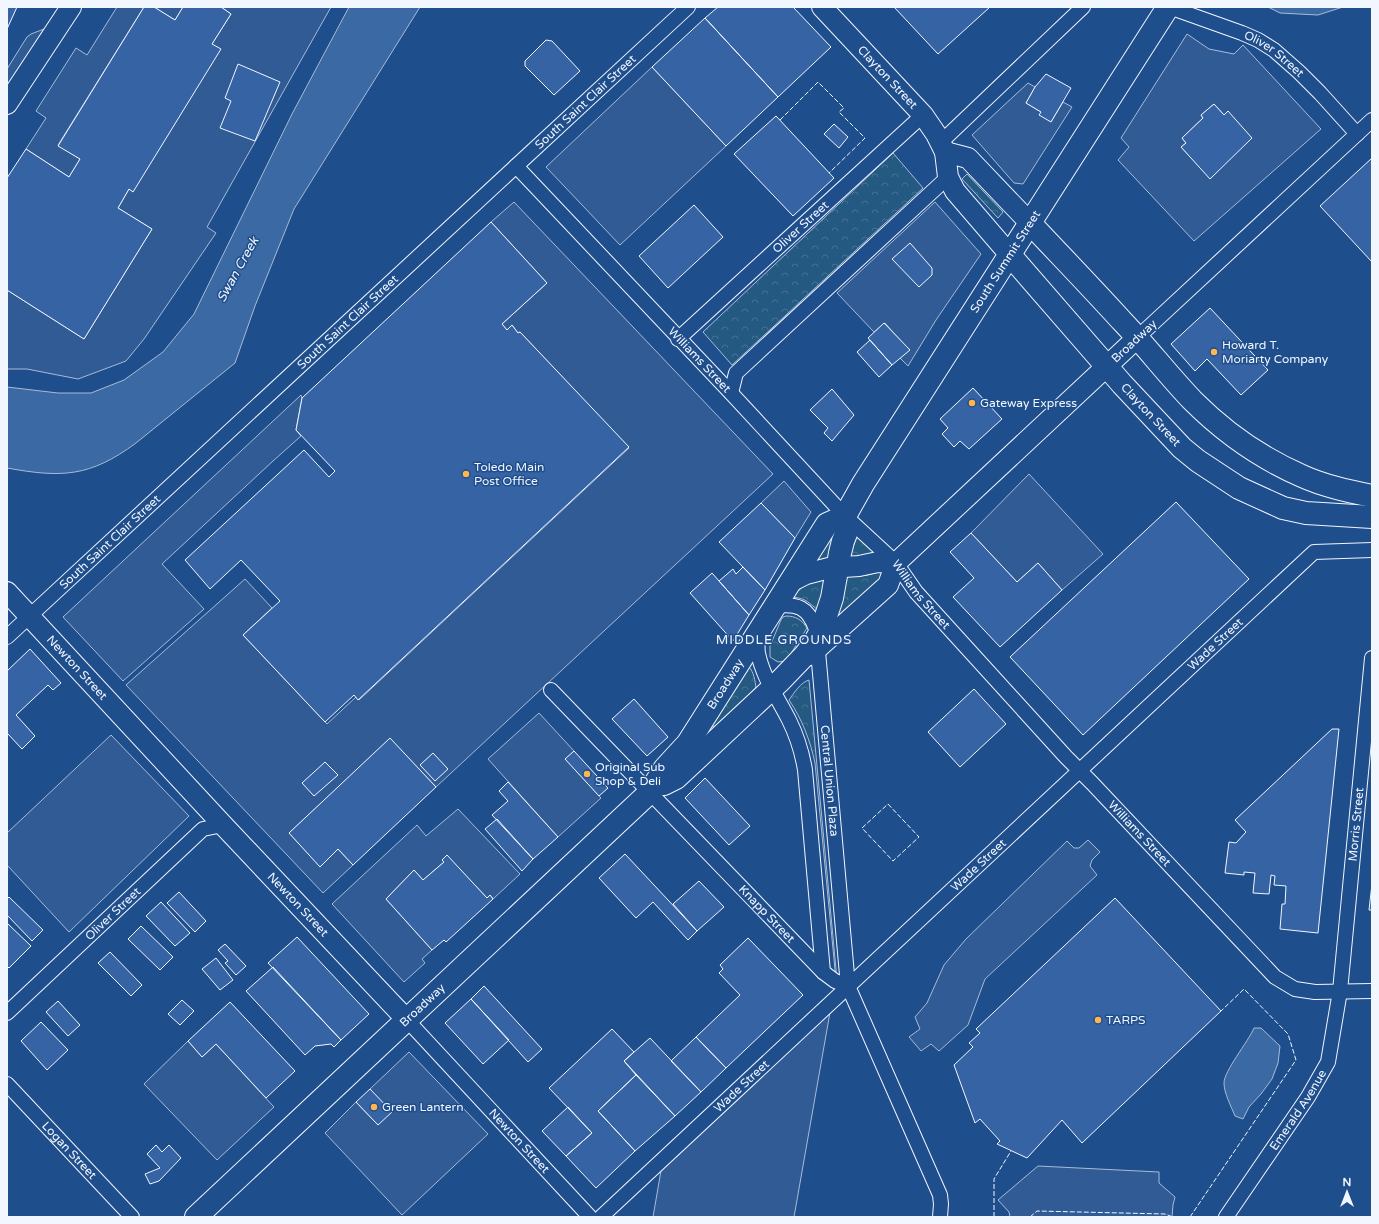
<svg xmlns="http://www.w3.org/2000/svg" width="1379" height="1224" font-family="'Varela Round',sans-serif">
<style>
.park{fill:url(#park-crowns);stroke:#a8bbd7}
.parking{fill:#305b95;stroke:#a8bbd7;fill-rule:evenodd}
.water{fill:#3b69a3;stroke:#a8bbd7}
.building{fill:#3563a3;stroke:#f2f6ff}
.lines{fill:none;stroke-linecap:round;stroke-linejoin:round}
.street-casing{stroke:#f2f6ff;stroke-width:16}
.secondary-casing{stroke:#f2f6ff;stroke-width:22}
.primary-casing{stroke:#f2f6ff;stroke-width:24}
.street{stroke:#1f4e8c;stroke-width:14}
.secondary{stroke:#1f4e8c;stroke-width:20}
.primary{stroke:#1f4e8c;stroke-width:22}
.fence{stroke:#f2f6ff;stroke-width:1;stroke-dasharray:5 2;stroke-linecap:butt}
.poi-dot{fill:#ffb74d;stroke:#1f4e8c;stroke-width:1.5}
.labels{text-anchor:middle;stroke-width:3;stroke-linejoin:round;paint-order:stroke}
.street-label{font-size:12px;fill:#f2f6ff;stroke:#1f4e8c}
.poi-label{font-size:12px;fill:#f2f6ff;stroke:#1f4e8c;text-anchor:start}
.water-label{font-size:13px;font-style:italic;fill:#f2f6ff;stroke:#1f4e8c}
.neighbourhood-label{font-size:13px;letter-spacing:1px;fill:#f2f6ff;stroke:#1f4e8c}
</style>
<defs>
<pattern id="park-crowns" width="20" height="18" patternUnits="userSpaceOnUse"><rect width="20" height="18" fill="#245a82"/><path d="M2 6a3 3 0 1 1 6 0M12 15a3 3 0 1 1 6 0" fill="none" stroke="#447295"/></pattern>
</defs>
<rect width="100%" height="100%" fill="#1f4e8c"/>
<path class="park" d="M893,153L923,188L732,365L703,332Z
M967,174L1003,212L998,218L962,179Z
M857,535L874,552L873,554L851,557V553Z
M834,536L828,558L818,560L816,558L828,542Z
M887,569L890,570L840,621L837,617L846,578L848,576L868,575Z
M825,578L826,581L818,610C808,603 808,599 793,597C799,587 814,580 825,578Z
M786,616C796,616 802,620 807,628L790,655L785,661L778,662L770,657V646L781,620L783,617Z
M749,667C754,672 755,681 756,688L754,691L715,727L711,725L746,668Z
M809,680L837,980H836L815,763C810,740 802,719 789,700C794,693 801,682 809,680Z"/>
<path class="parking" d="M117,7H144L58,145L80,159L69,177L26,149L46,118L36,111L76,48L87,55Z
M154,7H183L175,20Z
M221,7H331L207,227L216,233L144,339L126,361L78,379L27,369H7V290L84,339L152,229L118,208L129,189L133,191L212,44L231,14Z
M44,29L7,88V69L27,37L31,34Z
M1187,34L1209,49L1234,54L1243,45L1321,129L1194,241L1118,160L1129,147L1121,138ZM1214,104L1224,115L1210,178L1181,147L1186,143L1182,138L1203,118L1201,115Z
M652,67L726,146L620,245L546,167Z
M1028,83L1035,87L1026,103L1041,112L1051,122L1063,102L1072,107L1023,184L1014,183L972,135Z
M514,202L773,474L436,787L390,739L289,833L320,866L338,849L353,865L323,893L126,685L245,579L272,608L243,635L327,724L356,697L359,700L629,448L520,332L518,333L512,325L507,330L502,324L547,283L491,222Z
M935,202L981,254L936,320L908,366L900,358L909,350L885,323L874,332L837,293Z
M301,395L302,398L296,430L301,436L273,461L162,564L204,609L123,681L63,617Z
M1029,474L1103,554L1062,590L1038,563L1017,582L971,533Z
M784,481L811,512L795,538L761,503Z
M539,713L574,751L566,759L601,798L558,837L488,759Z
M111,735L189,816L69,932L7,865V833Z
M458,809L520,874L493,899L490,895L487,898L447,856L442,860L444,862L423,880L414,870L386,899L432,950L422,959L425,963L404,982L332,904L417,825L426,836Z
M1088,840L1100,852L1092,860L1090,866L1097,875L985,979L968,1025L939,1051L931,1044L921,1051L909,1037L920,1029L915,1017L927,1003L944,965L966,939L1067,841L1074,848H1079Z
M832,1001L794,1217H653L663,1159Z
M188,1041L202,1057L216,1044L274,1107L217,1160L144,1084Z
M409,1052L488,1134L402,1215L325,1133L356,1102L378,1125L370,1089Z
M1038,1166L1159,1172V1183L1175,1197L1173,1205L1172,1217H1010L1009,1212L998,1200Z"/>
<path class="water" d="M349,7H420L294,209L255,306L235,363L136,443C90,477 62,478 7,468V387L58,393H91L124,380L163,352L194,314L292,114Z
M1268,7H1343L1318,15L1280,13Z
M1254,1028H1261L1280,1046L1278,1063L1272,1079L1261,1094L1249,1107L1243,1119L1235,1116C1231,1106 1224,1093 1224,1083C1224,1071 1248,1042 1254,1028Z"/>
<path class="building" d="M7,7H17L7,29Z
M144,7H154L175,20L183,7H221L231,14L212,44L221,49L133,192L129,189L118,208L152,229L84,339L7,290V178L26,149L69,177L80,159L58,146Z
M718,7H793L831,47L778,97L705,18Z
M894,7H990L938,54Z
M705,18L778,97L726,146L652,67Z
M546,40L552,41L580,71L554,95L525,66V61Z
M238,64L280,82L255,141L220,128L231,101L225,98Z
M1046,74L1071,88L1051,122L1039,115L1041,112L1026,103L1035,87Z
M1214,104L1224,115L1228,111L1252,138L1210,179L1181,147L1186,143L1182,138L1203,118L1201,115Z
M776,116L834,178L793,216L734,154Z
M834,124L848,137L839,148L824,134Z
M1372,158V262L1320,206Z
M694,205L723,237L668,288L639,256Z
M491,222L547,283L502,324L507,330L512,325L518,333L520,332L629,447L358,700L354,695L325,722L243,635L280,601L241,560L210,589L185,560L304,450L329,477L335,471L296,430L302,398Z
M910,243L932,268V275L919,287L892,259Z
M1210,308L1268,370L1241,395L1207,359L1195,371L1171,344Z
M884,323L910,350L892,365L868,338Z
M870,340L892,365L879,377L857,352Z
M973,388L1002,419L969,449L960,441L954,447L942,434L948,428L940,419Z
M832,389L854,415L832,441L824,433L828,428L810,410Z
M1176,502L1249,579L1083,735L1010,657Z
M761,503L795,538L765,590L719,542Z
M971,533L1017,582L1038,563L1062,590L1000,647L953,597L974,578L950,552Z
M743,567L765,590L749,615L719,581L733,569L736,574Z
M712,573L749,615L733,641L690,593Z
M30,649L61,683L53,690L48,685L16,715L35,736L22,749L7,733V671Z
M974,689L1006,724L960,767L928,732Z
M634,699L668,737L647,756L612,719Z
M1332,729H1339L1318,933L1280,929L1282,904H1285L1286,886L1274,885L1275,876L1271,875L1269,894L1253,893L1255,873L1244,872V875L1225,873L1229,842L1236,843L1246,832L1235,820Z
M390,738L436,787L353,865L338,849L320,867L289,833Z
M574,751L608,788L599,796L565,759Z
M433,753L448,769L435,781L420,765Z
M325,762L338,775L314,796L302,783Z
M705,778L750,826L729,845L685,798Z
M508,782L558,837L533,859L492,815L508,801L499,791Z
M497,819L533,859L522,871L485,829Z
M625,854L697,931L688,940L653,902L636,918L599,878Z
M447,855L487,898L490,895L493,899L446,942L444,940L432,950L386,899L414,870L423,880L444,862L442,860Z
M699,881L724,907L697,931L673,904Z
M1372,884V910H1369Z
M179,892L206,921L195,932L167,903Z
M9,897L43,930L32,941L7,915V899Z
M1115,898L1221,1011L1082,1143L1062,1120L1027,1158L997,1144L1000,1141L980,1119L975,1123L954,1065L973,1047L969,1043L980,1033L976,1029Z
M161,902L190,933L175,946L146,916Z
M7,923L31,946L9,968L7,966Z
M141,926L173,957L160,970L128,939Z
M297,937L369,1014L341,1040L268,963Z
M748,938L803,995L726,1068L696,1037L740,995L719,973L723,969L720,965Z
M225,944L246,966L236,975L225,963L228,961L218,950Z
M110,952L142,985L131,996L98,963Z
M216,958L233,980L220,990L202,969Z
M273,967L341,1040L334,1047L331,1044L315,1046L305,1055L246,991Z
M484,986L542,1049L528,1062L471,999Z
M471,999L509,1040L483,1064L445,1023Z
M182,1000L194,1011L180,1025L168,1014Z
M58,1001L80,1025L68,1036L46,1012Z
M230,1002L295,1071L266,1098L216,1044L202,1057L188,1041Z
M41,1022L68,1050L47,1070L21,1041Z
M612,1029L634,1052L624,1061L636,1075L598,1111L635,1151L596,1188L566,1156L592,1133L549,1088Z
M696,1037L726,1068L701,1092L671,1061Z
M650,1038L701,1092L675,1116L624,1061Z
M636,1075L675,1116L635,1151L598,1111Z
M370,1089L392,1112L378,1125L356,1102Z
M568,1107L592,1133L566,1156L542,1131Z
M156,1145L162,1152L169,1145L181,1158L159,1181L150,1184L145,1174L160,1168L147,1154Z"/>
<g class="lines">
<g class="street-casing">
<g id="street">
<path id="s1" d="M1169,7L1242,33L1258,40L1274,50L1299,72L1320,93L1357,134"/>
<path d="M940,143L1083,7"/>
<path id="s2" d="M516,166L731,393L845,516L896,563L916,592L1066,757L1092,783L1275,977L1295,989L1315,992L1372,991"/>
<path d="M1137,338L1372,120"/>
<path id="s3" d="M678,339L923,115"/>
<path d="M731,393L736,373L948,177"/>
<path id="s4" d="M775,606C797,603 808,607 816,629L848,986L940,1195L941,1204L940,1217"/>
<path d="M758,635C758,641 757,648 758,653C763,678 778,698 789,720C797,736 802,752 805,770L823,972"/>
<path id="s5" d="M7,637L688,7"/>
<path id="s6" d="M551,690L823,972L835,981L848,986"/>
<path id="s7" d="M7,1013L203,829L223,825"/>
<path id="s8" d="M407,1020L590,1217"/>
<path id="s9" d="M7,1084L132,1217"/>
<path id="s10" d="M601,1217L1314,552L1372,550"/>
<path id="s11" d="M1226,1217L1308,1097L1328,1062L1340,991L1372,658"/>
</g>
</g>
<g class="secondary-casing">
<g id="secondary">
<path id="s12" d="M822,7L923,115L936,134L945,152L948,177L955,191L1010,255"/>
<path d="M7,104L71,7"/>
<path d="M945,152L968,158L1030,223"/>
<path d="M790,582L806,574L829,568L859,566L878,562L896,563"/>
<path id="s13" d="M7,592L223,825L407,1020"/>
<path d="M810,655L888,585L896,563L1137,338"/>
</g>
</g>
<g class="primary-casing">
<g id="primary">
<path d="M1030,223C1060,255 1091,287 1121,320C1146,346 1168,375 1193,401C1224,432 1263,459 1302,476C1324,486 1348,491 1372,496"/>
<path id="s14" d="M1010,255L1122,384L1182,448L1198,461L1239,488L1283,508L1306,513L1372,517"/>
<path d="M664,784L676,778L780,681L805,655L814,643L821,631L832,598L840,553L843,541L847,531L845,516"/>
<path id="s15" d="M196,1217L649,793L665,768L688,743L827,524L845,516L863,484L1168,7"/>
</g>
</g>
<use href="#street" class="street"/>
<use href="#secondary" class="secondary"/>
<use href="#primary" class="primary"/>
<path class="fence" d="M780,120L818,82L844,108L839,112L865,138L829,173
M888,804L919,837L893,861L862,828Z
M994,1217V1179L1011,1151
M1030,1217L1037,1211L1165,1214L1173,1217
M1190,1217L1296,1060L1288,1034L1244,989L1221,1011"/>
</g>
<g class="poi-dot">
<circle cx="1214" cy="352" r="4"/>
<circle cx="972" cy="403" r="4"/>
<circle cx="466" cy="474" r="4"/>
<circle cx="587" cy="774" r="4"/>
<circle cx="1098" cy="1020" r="4"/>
<circle cx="374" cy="1107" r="4"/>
</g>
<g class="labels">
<g class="street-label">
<text dy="4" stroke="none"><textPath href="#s1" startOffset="116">Oliver Street</textPath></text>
<text dy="4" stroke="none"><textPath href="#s12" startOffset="96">Clayton Street</textPath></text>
<text dy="4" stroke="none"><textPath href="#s5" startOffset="788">South Saint Clair Street</textPath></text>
<text dy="4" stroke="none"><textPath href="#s3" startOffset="166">Oliver Street</textPath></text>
<text dy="4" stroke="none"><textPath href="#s15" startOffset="1264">South Summit Street</textPath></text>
<text dy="4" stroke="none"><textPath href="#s5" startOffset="464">South Saint Clair Street</textPath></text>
<text transform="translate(1134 341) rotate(-43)" y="4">Broadway</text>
<text dy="4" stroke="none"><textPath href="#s2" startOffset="267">Williams Street</textPath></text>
<text dy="4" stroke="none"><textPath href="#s14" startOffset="213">Clayton Street</textPath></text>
<text dy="4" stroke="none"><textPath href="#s5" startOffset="140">South Saint Clair Street</textPath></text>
<text dy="4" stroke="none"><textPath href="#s2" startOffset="590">Williams Street</textPath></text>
<text dy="4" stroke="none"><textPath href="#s10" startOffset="840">Wade Street</textPath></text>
<text dy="4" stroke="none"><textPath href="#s13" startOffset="103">Newton Street</textPath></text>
<text dy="4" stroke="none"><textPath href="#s15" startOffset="754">Broadway</textPath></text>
<text dy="4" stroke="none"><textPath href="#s4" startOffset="205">Central Union Plaza</textPath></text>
<text dy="4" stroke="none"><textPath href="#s11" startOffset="425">Morris Street</textPath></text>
<text dy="4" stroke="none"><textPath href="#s2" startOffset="914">Williams Street</textPath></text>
<text dy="4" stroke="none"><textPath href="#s10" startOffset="516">Wade Street</textPath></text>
<text dy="4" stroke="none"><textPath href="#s13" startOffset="427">Newton Street</textPath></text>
<text dy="4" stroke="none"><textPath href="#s7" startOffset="145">Oliver Street</textPath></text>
<text dy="4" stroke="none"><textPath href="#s6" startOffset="311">Knapp Street</textPath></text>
<text dy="4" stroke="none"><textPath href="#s15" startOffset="310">Broadway</textPath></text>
<text dy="4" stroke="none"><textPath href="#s10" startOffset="192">Wade Street</textPath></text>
<text dy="4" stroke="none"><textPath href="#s11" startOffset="129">Emerald Avenue</textPath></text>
<text dy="4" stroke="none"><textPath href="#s8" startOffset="165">Newton Street</textPath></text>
<text dy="4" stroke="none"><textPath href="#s9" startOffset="91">Logan Street</textPath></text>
</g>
<g class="poi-label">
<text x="1222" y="349">Howard T.<tspan x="1222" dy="14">Moriarty Company</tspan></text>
<text x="980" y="407">Gateway Express</text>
<text x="474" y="471">Toledo Main<tspan x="474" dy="14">Post Office</tspan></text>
<text x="595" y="771">Original Sub<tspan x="595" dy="14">Shop &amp; Deli</tspan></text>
<text x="1106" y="1024">TARPS</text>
<text x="382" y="1111">Green Lantern</text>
</g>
<g class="water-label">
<text transform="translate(237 269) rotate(-61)" y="5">Swan Creek</text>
</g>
<g class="neighbourhood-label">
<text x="784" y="644">MIDDLE GROUNDS</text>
</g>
</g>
<rect width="1379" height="1224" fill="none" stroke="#f2f6ff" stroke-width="16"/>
<g transform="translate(1347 1192)" stroke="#1f4e8c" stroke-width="3" paint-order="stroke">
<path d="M0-3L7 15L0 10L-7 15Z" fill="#f2f6ff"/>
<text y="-6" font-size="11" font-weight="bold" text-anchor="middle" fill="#f2f6ff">N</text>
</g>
</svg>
